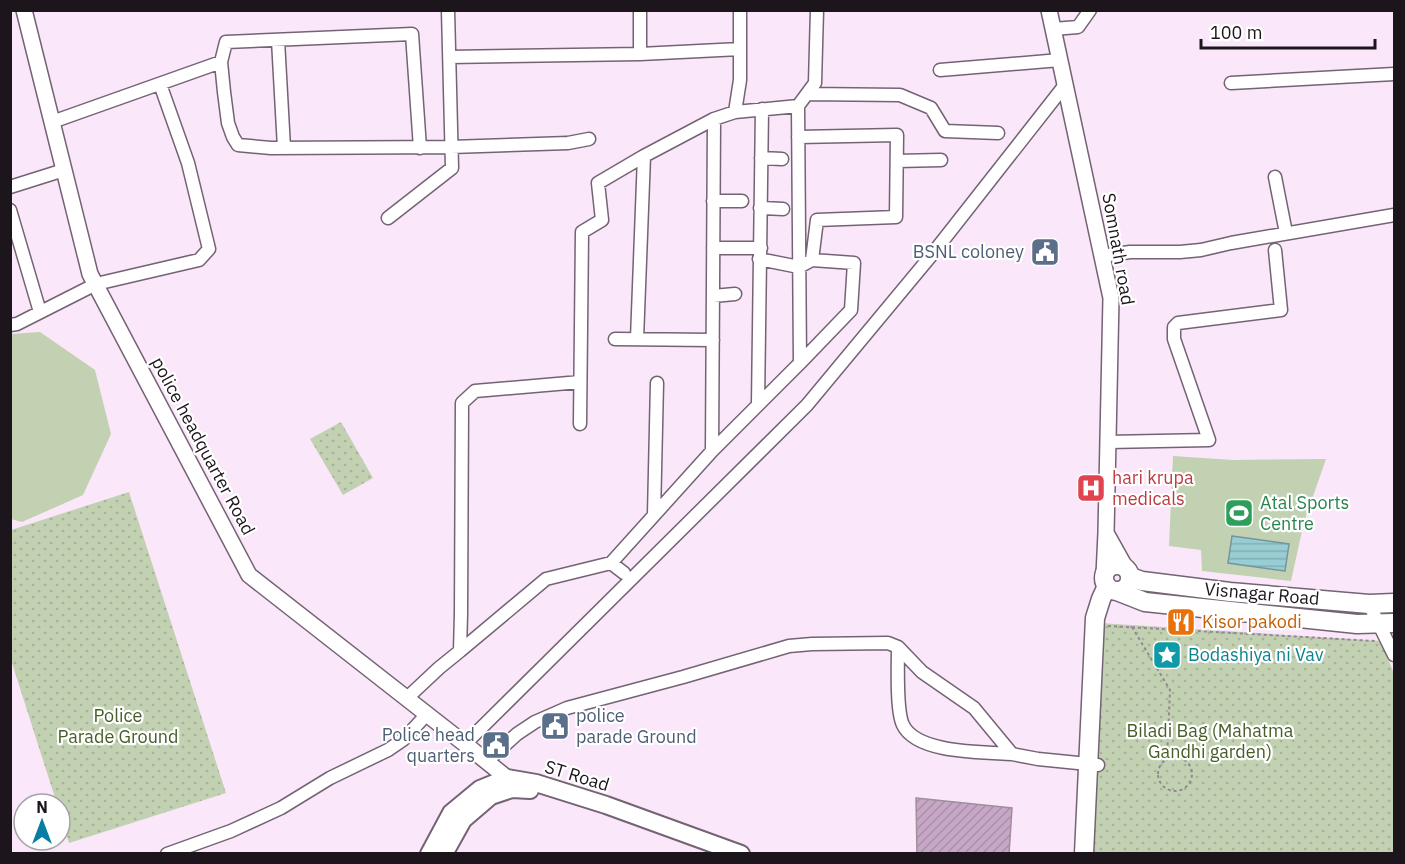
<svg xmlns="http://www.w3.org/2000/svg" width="1405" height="864" font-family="'IBM Plex Sans',sans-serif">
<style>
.grass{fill:url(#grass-dots)}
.pitch{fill:#c2d1b1}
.water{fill:url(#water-rules);stroke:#73969c;stroke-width:1.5}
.building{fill:url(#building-hatch);stroke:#9f8e9e;stroke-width:1.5}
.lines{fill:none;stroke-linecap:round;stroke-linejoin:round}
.minor-casing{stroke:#736373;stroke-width:15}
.tertiary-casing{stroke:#736373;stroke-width:18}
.secondary-casing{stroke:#736373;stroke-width:20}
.primary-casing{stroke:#736373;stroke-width:21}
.path{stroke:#948793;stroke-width:2;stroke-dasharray:3 3;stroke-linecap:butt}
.minor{stroke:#fff;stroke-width:12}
.tertiary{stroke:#fff;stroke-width:15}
.secondary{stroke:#fff;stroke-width:16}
.primary{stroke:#fff;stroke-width:18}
.labels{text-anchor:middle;stroke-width:4.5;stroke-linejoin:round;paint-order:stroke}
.street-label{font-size:18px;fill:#1c161c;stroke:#fff}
.service-label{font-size:18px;fill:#4e5e75;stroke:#fff;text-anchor:end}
.health-label{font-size:18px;fill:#be3a42;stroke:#fff;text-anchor:start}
.leisure-label{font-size:18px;fill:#27864d;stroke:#fff;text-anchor:start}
.food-label{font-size:18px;fill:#c56008;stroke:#fff;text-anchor:start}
.culture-label{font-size:18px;fill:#0d838f;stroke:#fff;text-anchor:start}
.park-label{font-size:18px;fill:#475e27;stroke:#fff}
</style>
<defs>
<pattern id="grass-dots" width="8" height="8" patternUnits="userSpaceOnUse" patternTransform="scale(1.5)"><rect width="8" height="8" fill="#c2d1b1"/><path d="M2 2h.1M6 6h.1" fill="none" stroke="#a6b398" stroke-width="1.8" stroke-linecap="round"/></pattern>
<pattern id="water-rules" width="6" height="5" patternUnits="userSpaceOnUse" patternTransform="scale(1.5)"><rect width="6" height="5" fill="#98cdd3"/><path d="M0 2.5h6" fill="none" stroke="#82afb5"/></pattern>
<pattern id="building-hatch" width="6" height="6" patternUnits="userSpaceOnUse" patternTransform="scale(1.5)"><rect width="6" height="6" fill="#c7a7c6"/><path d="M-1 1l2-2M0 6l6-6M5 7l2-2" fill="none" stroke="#aa8faa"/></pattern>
</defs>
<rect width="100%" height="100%" fill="#fae7f9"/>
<path class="grass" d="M341,422L373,478L343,495L310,439Z
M129,492L226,793L69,843L60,814V804H57L11,660V530Z
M1100,623L1381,641L1394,674V853L1093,854L1098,765Z"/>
<path class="pitch" d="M40,332L95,370L111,434L83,495L22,522L11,519V334Z
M1173,456L1233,460L1326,459L1304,522L1291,581L1202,571L1201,550L1169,546Z"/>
<path class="water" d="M1232,536L1289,544L1285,571L1228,563Z"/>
<path class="building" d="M916,798L1012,808L1009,854H917Z"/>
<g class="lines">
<g class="minor-casing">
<path id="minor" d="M640,10V54L740,49
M1053,29L1078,27L1090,10
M278,40L284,148
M449,57L640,54
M940,70L1060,60
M1231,83L1394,74
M808,94L900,95L931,108L945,131L998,133
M735,112L798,106
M52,122L221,62
M420,148L412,34L226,42L221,62L224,92L228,123L233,137L238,145L271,148L451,147L568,143L589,139
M761,158L782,159
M897,161L941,160
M1275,177L1286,233
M10,187L64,170
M713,201H742
M760,208L783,209
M10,210L40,312
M388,218L452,168L448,10
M713,248H761
M1102,256L1130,252H1180L1201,250L1231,243L1394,215
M759,259L799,267L812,260L817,220L896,217L897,135L798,137
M713,296L735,294
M10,325L17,324L96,284L199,260L209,249L188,163L160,84
M615,339L713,340
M637,339L644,156L714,119
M800,363L851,310L854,263L812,260
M758,404L762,109
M580,424L582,232L602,220L598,183L644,156
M1108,442L1209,440L1174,339V327L1178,323L1281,310L1275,250
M712,451L800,363L798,106L815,83L817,10
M654,515L657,383
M611,563L712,451L714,119L735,112L740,80V10
M1369,604L1394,655
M898,647C898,665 896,711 903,725C917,754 984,752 1012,754
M460,651L546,579L611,563L624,573
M407,698L439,668L460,651L461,614L462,403L475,391L580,382
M465,744L807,405L930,257L1065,85
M487,761L517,734L535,722L567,708L683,677L789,646L812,644L888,643L898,647L922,672L974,708L1012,754L1038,759L1098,765
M167,854L231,831L281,808L330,778L388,750L404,739L427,714"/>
</g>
<g class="tertiary-casing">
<path id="tertiary" d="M24,10L90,274L249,575L465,744L507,778L510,786
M1049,10L1111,298L1106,533L1125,567
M1104,575L1106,533"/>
</g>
<g class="secondary-casing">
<path id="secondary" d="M429,854L451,813L480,789L507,778L536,783L606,805L741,854
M444,854L463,820L491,796L512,789L530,790"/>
</g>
<g class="primary-casing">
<path id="primary" d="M1104 578a13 13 0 1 1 26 0a13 13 0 1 1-26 0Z
M1131,577L1142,581L1230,592L1369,604L1394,603
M1117,591L1145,602L1357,624L1394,623
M1084,854L1095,618L1101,599L1107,586"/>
</g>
<path class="path" d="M1108,626L1375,641
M1132,627L1170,690L1167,759
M1158 774a17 17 0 1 1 34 0a17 17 0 1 1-34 0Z"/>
<use href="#minor" class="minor"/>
<use href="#tertiary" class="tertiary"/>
<use href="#secondary" class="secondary"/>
<use href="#primary" class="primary"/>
</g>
<defs>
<g id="civic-square" transform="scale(1.5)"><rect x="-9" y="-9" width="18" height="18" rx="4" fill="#5c6f8a" stroke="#fff"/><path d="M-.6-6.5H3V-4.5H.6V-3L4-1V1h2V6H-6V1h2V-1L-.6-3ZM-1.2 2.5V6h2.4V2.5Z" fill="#fff"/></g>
<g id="hospital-square" transform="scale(1.5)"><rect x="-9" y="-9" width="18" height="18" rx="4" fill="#e0444e" stroke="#fff"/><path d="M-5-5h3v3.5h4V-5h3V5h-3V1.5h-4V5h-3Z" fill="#fff"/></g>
<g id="stadium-square" transform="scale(1.5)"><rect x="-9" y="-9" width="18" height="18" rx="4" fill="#2e9e5b" stroke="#fff"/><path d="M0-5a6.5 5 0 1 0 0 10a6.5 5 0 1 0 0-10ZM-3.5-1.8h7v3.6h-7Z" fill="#fff"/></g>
<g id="restaurant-square" transform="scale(1.5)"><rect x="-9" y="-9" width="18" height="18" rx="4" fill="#e8710a" stroke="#fff"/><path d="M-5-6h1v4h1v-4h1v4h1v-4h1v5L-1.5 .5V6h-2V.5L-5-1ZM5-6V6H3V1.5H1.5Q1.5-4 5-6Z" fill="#fff"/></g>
<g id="sight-square" transform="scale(1.5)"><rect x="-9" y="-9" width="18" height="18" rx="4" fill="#0f9aa8" stroke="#fff"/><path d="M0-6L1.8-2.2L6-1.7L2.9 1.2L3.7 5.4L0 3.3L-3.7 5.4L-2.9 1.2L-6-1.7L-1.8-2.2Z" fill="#fff"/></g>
</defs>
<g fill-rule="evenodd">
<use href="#civic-square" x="1045" y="252"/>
<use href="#hospital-square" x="1091" y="488"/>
<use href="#stadium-square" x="1239" y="513"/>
<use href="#restaurant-square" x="1181" y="622"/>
<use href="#sight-square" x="1167" y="655"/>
<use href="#civic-square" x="555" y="726"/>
<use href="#civic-square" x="496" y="745"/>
</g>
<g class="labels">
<g class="street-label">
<text transform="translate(1118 249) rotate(80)" y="6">Somnath road</text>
<text transform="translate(203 446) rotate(62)" y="6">police headquarter Road</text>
<text transform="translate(1262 594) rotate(5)" y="6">Visnagar Road</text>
<text transform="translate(577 776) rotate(17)" y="6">ST Road</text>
</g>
<g class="service-label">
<text x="1024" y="258">BSNL coloney</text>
<text x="576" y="722" text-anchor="start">police<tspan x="576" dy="21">parade Ground</tspan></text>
<text x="475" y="741">Police head<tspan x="475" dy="21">quarters</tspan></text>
</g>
<g class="health-label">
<text x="1112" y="484">hari krupa<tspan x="1112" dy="21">medicals</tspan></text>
</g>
<g class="leisure-label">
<text x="1260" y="509">Atal Sports<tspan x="1260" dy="21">Centre</tspan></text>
</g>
<g class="food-label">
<text x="1202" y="628">Kisor pakodi</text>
</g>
<g class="culture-label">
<text x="1188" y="661">Bodashiya ni Vav</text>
</g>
<g class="park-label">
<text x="118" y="722">Police<tspan x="118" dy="21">Parade Ground</tspan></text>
<text x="1210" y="737">Biladi Bag (Mahatma<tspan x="1210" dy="21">Gandhi garden)</tspan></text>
</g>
</g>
<rect width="1405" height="864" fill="none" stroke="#1c161c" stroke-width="24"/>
<g transform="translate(42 822)"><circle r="28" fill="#ffffff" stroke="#a4a2a4" stroke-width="1.5"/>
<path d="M0-4.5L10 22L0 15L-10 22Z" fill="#077ca4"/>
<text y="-9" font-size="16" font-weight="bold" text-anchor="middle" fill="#1c161c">N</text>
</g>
<path d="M1201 39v9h174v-9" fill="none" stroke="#1c161c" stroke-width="3"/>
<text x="1210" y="39" font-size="18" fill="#1c161c" stroke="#ffffff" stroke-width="4.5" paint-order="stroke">100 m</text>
</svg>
